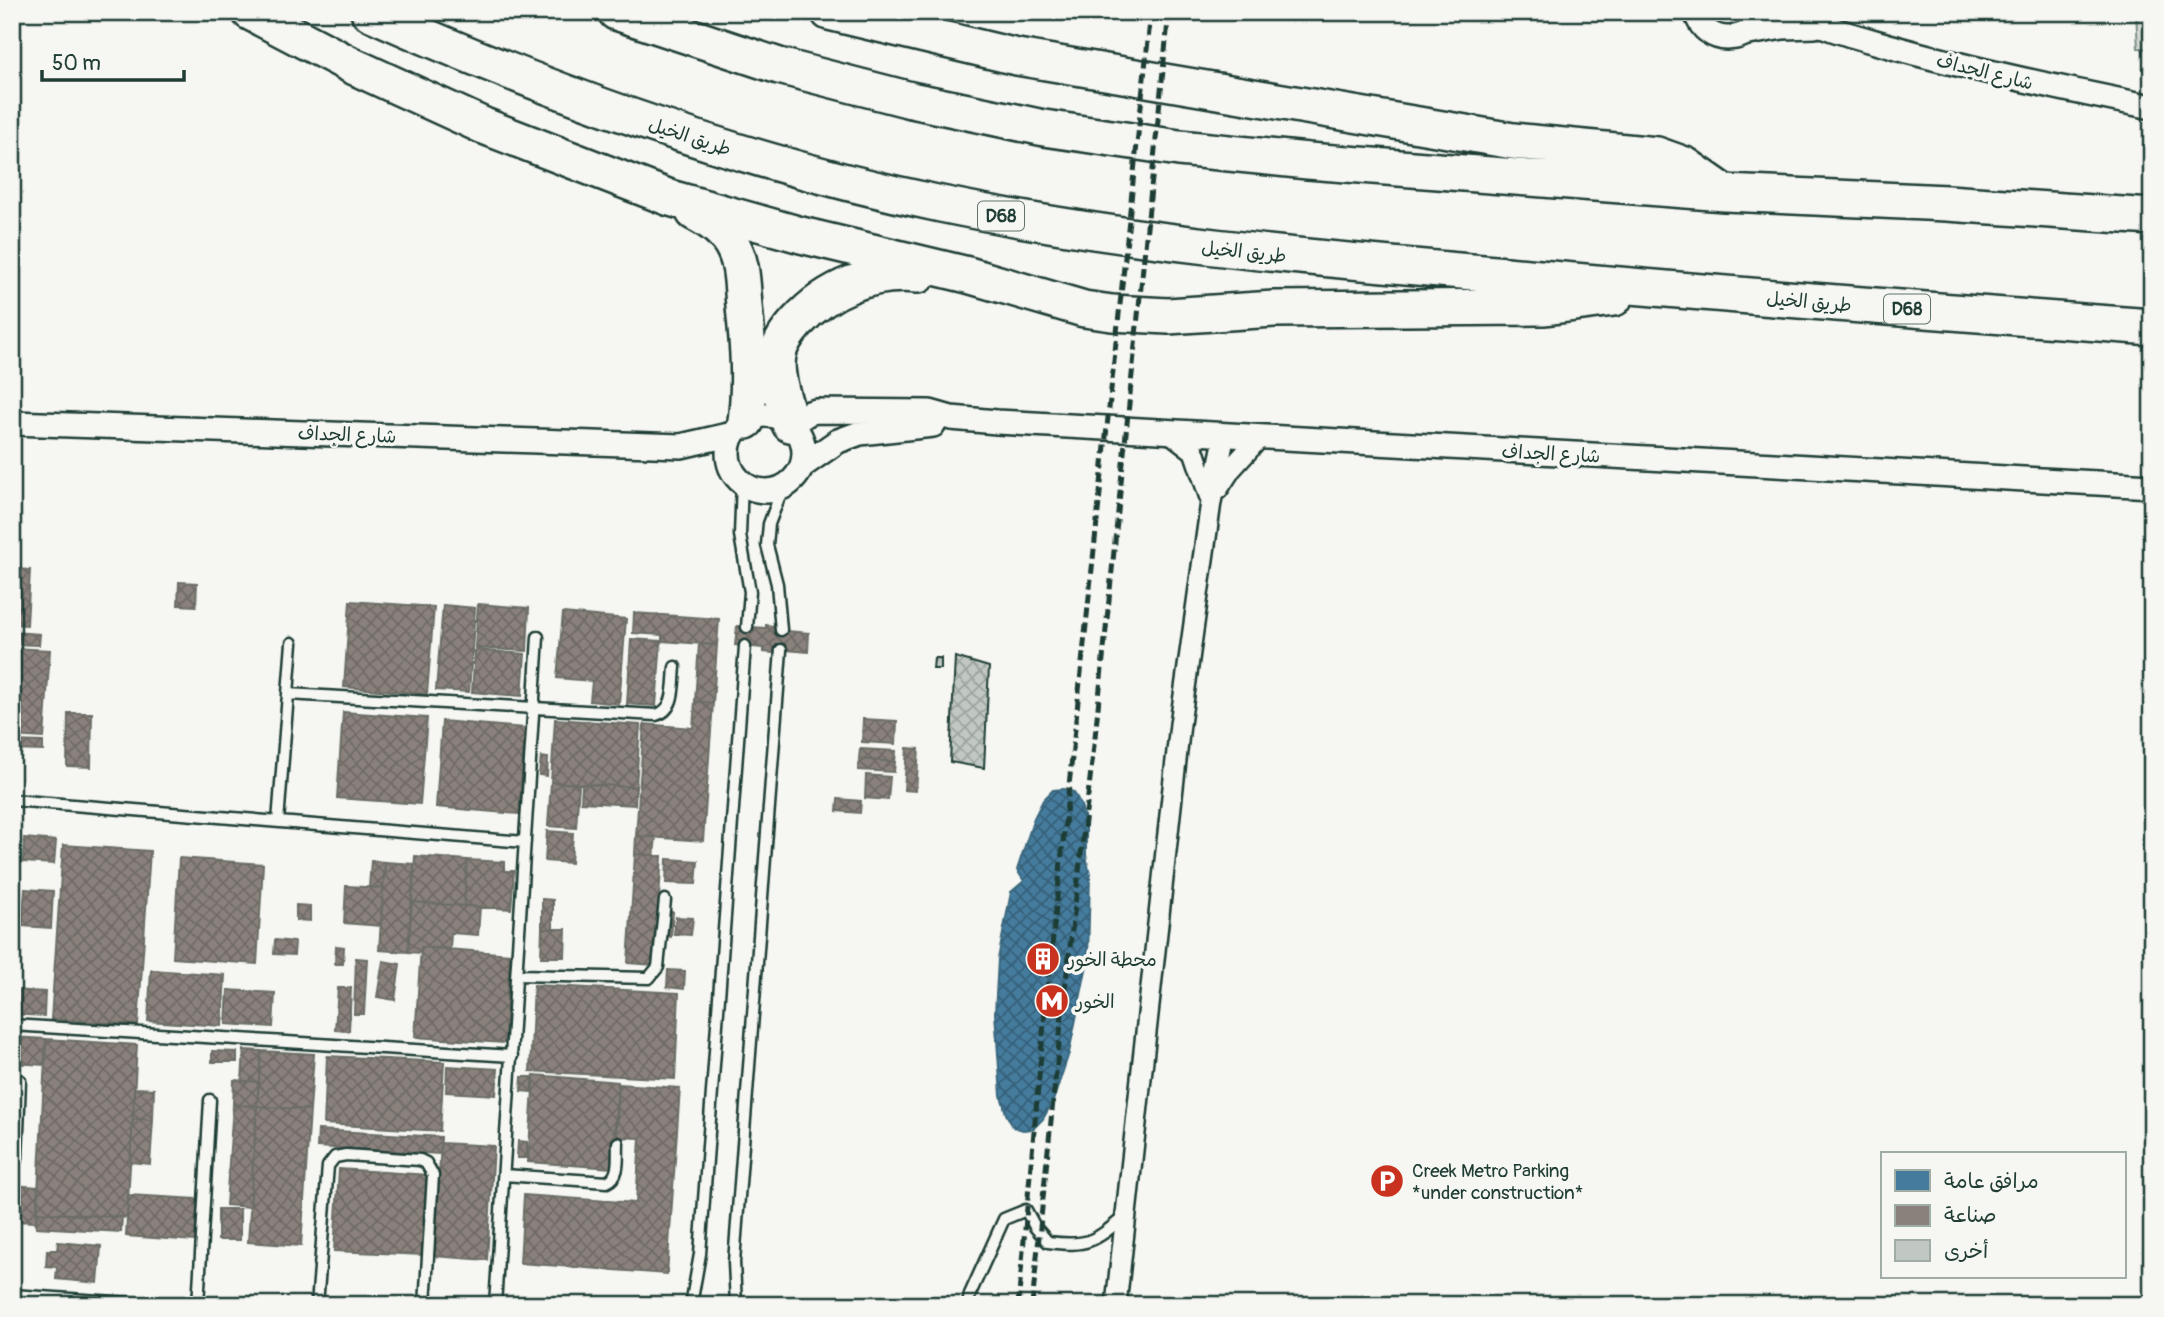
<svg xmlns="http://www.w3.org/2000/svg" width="2164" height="1317" font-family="Pangolin,'Playpen Sans Arabic',sans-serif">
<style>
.grass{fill:url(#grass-tufts);stroke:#7a8c85;stroke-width:2}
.public{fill:url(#public-cross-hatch);stroke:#3a687e;stroke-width:2}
.industry{fill:url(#industry-cross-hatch);stroke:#6a6d66;stroke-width:2}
.building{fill:url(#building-cross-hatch);stroke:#1f3d34;stroke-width:2}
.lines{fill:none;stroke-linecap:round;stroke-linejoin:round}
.service-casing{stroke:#1f3d34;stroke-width:15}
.minor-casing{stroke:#1f3d34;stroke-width:24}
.tertiary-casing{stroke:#1f3d34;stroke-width:28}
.motorway-casing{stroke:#1f3d34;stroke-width:40}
.service{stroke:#f6f6f2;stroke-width:10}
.minor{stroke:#f6f6f2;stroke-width:19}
.tertiary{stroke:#f6f6f2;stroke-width:23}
.motorway{stroke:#f6f6f2;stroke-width:35}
.rail{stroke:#1f3d34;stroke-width:5;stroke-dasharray:10 5;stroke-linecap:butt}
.labels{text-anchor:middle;stroke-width:7;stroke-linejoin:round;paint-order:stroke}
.shield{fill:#f6f6f2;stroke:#60746d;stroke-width:2}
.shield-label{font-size:18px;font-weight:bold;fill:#1f3d34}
.street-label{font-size:19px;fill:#1f3d34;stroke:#f6f6f2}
.poi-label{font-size:19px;fill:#1f3d34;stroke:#f6f6f2;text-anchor:start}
</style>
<defs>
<pattern id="grass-tufts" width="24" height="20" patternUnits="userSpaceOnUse" patternTransform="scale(1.75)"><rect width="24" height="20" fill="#d6dbd6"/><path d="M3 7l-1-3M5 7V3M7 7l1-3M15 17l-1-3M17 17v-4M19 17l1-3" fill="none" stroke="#b7bdb8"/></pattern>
<pattern id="public-cross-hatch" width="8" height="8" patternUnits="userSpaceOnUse" patternTransform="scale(1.75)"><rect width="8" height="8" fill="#457b9d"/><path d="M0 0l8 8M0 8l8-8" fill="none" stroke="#36617a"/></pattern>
<pattern id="industry-cross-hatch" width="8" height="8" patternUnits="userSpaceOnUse" patternTransform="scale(1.75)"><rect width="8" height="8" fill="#8a817c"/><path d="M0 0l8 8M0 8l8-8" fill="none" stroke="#706b66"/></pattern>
<pattern id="building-cross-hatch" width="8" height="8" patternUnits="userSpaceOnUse" patternTransform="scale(1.75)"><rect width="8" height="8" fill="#c1c8c3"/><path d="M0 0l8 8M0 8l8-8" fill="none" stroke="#9ca49f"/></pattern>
</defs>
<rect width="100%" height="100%" fill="#f6f6f2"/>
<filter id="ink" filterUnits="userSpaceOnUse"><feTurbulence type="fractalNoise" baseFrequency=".0143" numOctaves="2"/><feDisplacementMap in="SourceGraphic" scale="14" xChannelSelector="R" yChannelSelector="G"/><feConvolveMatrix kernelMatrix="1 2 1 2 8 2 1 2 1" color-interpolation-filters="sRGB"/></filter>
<g filter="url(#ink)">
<path class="grass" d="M2136,12H2152V49L2138,48Z"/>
<path class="public" d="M1064,789L1074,792L1081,805L1086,824V855L1090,875L1088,960L1069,1053L1053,1101L1043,1119L1033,1129L1023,1130L1013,1127L1006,1114L1001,1095L995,1013L998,959L1011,892L1024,881L1017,870L1034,818L1043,800L1053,790Z"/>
<path class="industry" d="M12,569L30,570L27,625L12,624Z
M179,582L197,583L196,606L178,605Z
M350,601L434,607L427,694L344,687Z
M478,604L529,608L527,651L475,648Z
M443,605L475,608L469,692L436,690Z
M563,613L626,619L619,704L590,701L592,681L557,678Z
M634,613L719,619L717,645L662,641V635L633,633Z
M766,625L775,626L774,630L809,633L808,652L774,649L773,653L763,652V648L735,645L737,626L766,628Z
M12,632L40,634L39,645L12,644Z
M631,639L661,641L656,706L627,704Z
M699,644L717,645L713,703L695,701Z
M12,648L50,650L44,738L12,736Z
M475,650L525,654L522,696L472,692Z
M695,701L713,703L703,841L636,836L644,724L693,728Z
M343,712L427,718L420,804L337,798Z
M68,713H92L91,767L67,766Z
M555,719L640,725L636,787L551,782Z
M863,719L897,721L896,744L862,742Z
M442,721L525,728L519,814L436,807Z
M12,741L43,742V751L12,750Z
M907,748L919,749L916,791L904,790Z
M860,749L896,751L895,762L859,759Z
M541,757L548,758L547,776L539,775Z
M859,759L895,762L894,772L858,770Z
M866,775L890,777L888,800L865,798Z
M551,782L579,784L576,828L548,826Z
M582,784L636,787L635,805L581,802Z
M838,799L861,801L860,813L837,811Z
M547,831L573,833L571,863L545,861Z
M636,836L656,837L654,855L635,854Z
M24,838L56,841L54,864L23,862Z
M63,845L150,851L138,1025L51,1019Z
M635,854L662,856L654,965L628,963Z
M415,856L467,860L464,906L412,902Z
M179,858L263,864L257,964L173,958Z
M667,859L698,861L696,884L666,883Z
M467,860L505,862L504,871H514L511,909L464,906Z
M371,861L385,862L383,888L369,887Z
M385,862L414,864L408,952L379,950Z
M346,886L383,888L381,926L344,923Z
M25,889L53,891L51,928L22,926Z
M542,899L553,900V929H542Z
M412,902L480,907L478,935L451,933L450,949L421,947V953L408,952Z
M296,905L310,906V921L296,920Z
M665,912H673L671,937L663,936Z
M676,917L693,918L691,935L674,934Z
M542,929H566L565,957H541Z
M275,940L295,942L294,955L274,954Z
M336,946L344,947L343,964H335Z
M421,947L510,954L504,1043L415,1037Z
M356,958L367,959L364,1014H354Z
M383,961L400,964L395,1000L377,997Z
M151,970L225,975L222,1026L148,1021Z
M668,970L685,971L684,989L667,987Z
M534,985L679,993L675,1079L530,1071Z
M338,988H351L349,1031L335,1030Z
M12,990L45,992L44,1016L12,1014Z
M228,990L275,993L273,1027L226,1024Z
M12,1037L46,1039L45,1065L12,1063Z
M46,1039L137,1045L127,1218L37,1212Z
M244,1050L261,1051L259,1082L242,1081Z
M212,1051L237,1052V1062H212Z
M261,1051L314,1054L310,1110L257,1106Z
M327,1056L444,1062L440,1131L324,1124Z
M447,1066L498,1069L496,1095L446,1092Z
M534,1075L618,1082L612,1168L528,1162Z
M522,1077H533L531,1092L521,1091Z
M234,1080L259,1082L257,1106L233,1105Z
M619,1084L680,1088L667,1274L520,1263L524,1195L636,1203L640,1138L616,1137Z
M134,1088L154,1089L153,1120L133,1119Z
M233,1105L257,1106L250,1207L226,1205Z
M257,1106L310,1110L301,1246L248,1242Z
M133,1119L153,1120L150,1164L130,1162Z
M318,1130L441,1137L440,1154L317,1147Z
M518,1141L527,1142V1158H517Z
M441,1143L494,1146L487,1260L434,1256Z
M339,1169L428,1175L424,1255L334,1251Z
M12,1185L38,1187L36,1222L12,1221Z
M128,1195L197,1199L195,1241L126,1236Z
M218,1209H240V1240H218Z
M37,1212L122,1217L121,1232L36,1227Z
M58,1242L101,1246L98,1283L56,1279L57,1267L46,1266L47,1250H57Z"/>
<path class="building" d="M955,657L989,667L984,768L950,762Z
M934,658H941V669H933Z"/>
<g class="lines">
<g class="service-casing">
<path id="service" d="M742,482L740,535L750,592L747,627
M781,630L777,584L767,545L769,524L783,487
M288,694L656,715C676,710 673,685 675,667
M12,800L525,842
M278,822L292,643
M517,975L649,978L658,967L665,900
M12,1025L512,1056
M12,1167L17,1158L20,1080
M504,1175L607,1182C621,1176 617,1157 618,1143
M12,1295L159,1305
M198,1305L210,1100
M317,1305L328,1166L335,1157L346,1155L420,1160L426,1163L433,1175L425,1305
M495,1305L538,637
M691,1305L700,1254L745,646
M736,1305L734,1262L781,650
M968,1305L970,1294L1004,1219L1026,1210L1035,1227L1048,1242C1087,1247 1094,1242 1124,1217
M2142,1305L2152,1298"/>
</g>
<g class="minor-casing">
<path id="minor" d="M1168,431L1194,451L1211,501
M1218,489L1231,469L1261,436
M1116,1305L1180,724L1211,502L1225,434"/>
</g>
<g class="tertiary-casing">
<path id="tertiary" d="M1696,12C1705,49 1753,44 1764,12
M1793,12C1826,30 1863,38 1899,49C1983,72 2067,90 2152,107
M1749,33L1783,27L1815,26
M728 453a38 38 0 1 1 76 0a38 38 0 1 1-76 0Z
M12,423L681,446L733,434
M791,424L809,413L816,411L930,412L951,418L997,422L2152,486
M802,466L838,441L860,433L933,425"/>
</g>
<g class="motorway-casing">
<path id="motorway" d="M250,12L353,66L484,126L670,198L801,235L968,275L1084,309L1112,313L1168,316L1274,309L1545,307L1614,298
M369,12C553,94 743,163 941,204C1125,242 1308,258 1495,274C1714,294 1933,311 2152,327
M616,12L779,66L911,100L1044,128L1179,148L1308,161L1725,193L1947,203L2152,217
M829,12L1017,57L1513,141L1657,155L1685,165L1725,193
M694,212C709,220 722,228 731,243C743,262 742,285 744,306C748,345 751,382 746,421
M790,424C785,402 774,377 778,355C780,342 788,332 797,322C828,288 872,270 918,275"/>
</g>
<use href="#service" class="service"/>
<use href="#minor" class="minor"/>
<use href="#tertiary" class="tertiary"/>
<use href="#motorway" class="motorway"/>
<path class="rail" d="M1018,1305L1045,1012L1151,12
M1032,1305L1062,1014L1095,737L1169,12"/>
</g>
</g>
<defs>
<g id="building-disc" transform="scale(1.75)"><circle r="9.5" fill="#c8321e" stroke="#f6f6f2"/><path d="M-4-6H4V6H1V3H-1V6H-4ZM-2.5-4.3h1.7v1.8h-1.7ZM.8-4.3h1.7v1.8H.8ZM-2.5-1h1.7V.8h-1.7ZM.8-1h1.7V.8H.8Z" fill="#fff"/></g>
<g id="metro-disc" transform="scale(1.75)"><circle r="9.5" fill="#c8321e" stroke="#f6f6f2"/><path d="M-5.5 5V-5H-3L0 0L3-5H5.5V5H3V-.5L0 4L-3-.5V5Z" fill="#fff"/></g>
<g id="parking-disc" transform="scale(1.75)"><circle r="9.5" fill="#c8321e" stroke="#f6f6f2"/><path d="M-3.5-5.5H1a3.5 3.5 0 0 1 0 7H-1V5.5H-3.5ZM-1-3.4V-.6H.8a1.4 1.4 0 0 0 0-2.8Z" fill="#fff"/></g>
</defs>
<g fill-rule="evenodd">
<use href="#building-disc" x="1043" y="959"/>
<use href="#metro-disc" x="1052" y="1001"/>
<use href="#parking-disc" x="1387" y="1181"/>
</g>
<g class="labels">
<g class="shield">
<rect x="978" y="201.5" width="46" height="29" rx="5"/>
<rect x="1884" y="294.5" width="46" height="29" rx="5"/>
</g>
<g class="shield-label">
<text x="1001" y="222">D68</text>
<text x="1907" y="315">D68</text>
</g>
<g class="street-label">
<text transform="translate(1985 71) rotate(14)" y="7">شارع الجداف</text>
<text transform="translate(690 136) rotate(18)" y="7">طريق الخيل</text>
<text transform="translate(1244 251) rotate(6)" y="7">طريق الخيل</text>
<text transform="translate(1809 301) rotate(5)" y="7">طريق الخيل</text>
<text transform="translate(347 434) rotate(2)" y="7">شارع الجداف</text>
<text transform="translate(1551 453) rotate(3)" y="7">شارع الجداف</text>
</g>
<g class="poi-label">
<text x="1068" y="966">محطة الخور</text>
<text x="1076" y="1008">الخور</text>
<text x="1412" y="1177">Creek Metro Parking<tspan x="1412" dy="22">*under construction*</tspan></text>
</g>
</g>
<rect width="2164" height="1317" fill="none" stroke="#f6f6f2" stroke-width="42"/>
<rect x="21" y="21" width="2122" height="1275" fill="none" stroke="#1f3d34" stroke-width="2.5" filter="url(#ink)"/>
<rect x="1881" y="1152" width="245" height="126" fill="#f6f6f2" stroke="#a0aca6" stroke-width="2"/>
<rect x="1895" y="1170" width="35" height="21" fill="#457b9d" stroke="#a0aca6" stroke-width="2"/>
<text x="1944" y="1188" font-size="21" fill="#1f3d34">مرافق عامة</text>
<rect x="1895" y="1205" width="35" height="21" fill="#8a817c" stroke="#a0aca6" stroke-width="2"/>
<text x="1944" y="1222" font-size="21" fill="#1f3d34">صناعة</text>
<rect x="1895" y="1240" width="35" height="21" fill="#c1c8c3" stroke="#a0aca6" stroke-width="2"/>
<text x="1944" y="1258" font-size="21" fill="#1f3d34">أخرى</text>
<path d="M42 70v10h142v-10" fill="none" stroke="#1f3d34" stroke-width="3.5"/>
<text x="52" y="70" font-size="21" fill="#1f3d34" stroke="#f6f6f2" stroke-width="5" paint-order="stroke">50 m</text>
</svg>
